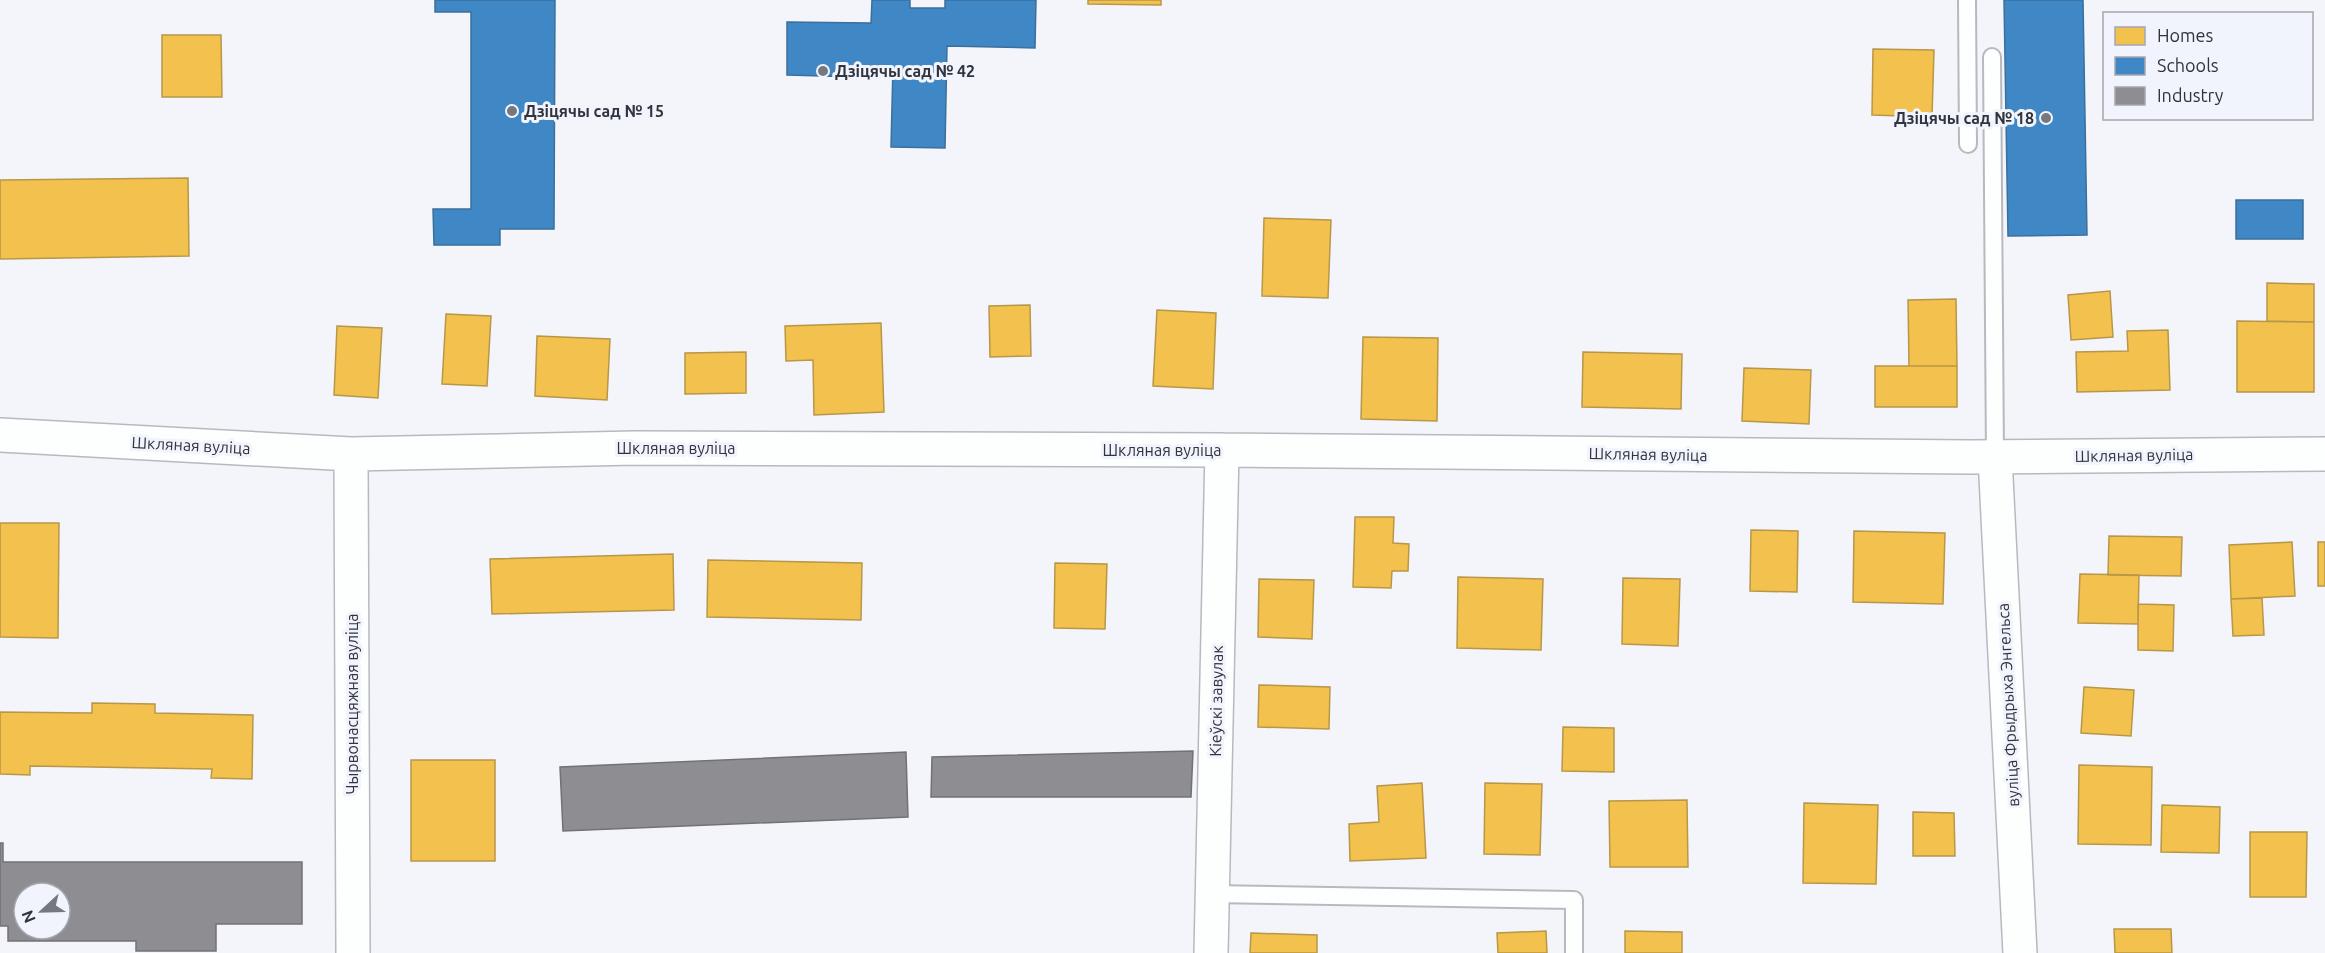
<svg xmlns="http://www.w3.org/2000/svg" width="2325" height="953" font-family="Ubuntu,sans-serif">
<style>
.homes{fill:#f2c14e;stroke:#b89749;stroke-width:1.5}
.schools{fill:#3f88c5;stroke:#3b6f9c;stroke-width:1.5}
.industry{fill:#8d8d92;stroke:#717278;stroke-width:1.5;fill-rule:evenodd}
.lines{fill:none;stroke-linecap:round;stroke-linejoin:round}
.service-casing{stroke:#b8b9c0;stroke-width:20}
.minor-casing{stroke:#b8b9c0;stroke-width:36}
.service{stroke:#fdfefe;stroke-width:16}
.minor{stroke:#fdfefe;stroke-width:33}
.poi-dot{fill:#75787f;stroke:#f1f4fd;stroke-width:2}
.labels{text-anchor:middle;stroke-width:6;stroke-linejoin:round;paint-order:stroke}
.poi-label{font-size:16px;font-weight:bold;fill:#31343d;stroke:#f1f4fd;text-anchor:start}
.street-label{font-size:16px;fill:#31343d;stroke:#f1f4fd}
</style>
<rect width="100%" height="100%" fill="#f4f5fa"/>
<path class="homes" d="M1088,0H1161V5L1088,4Z
M162,35H221L222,97H162Z
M1873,49L1934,50L1932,117L1872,115Z
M188,178L189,256L0,259V180Z
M1264,218L1331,220L1328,298L1262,296Z
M2267,283L2314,284V322L2267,321Z
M2110,291L2113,337L2071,340L2068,295Z
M1956,299L1957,366H1909L1908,300Z
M1030,305L1031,356L990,357L989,306Z
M1157,310L1216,313L1213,389L1153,386Z
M446,314L491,316L487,386L442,384Z
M2237,321L2314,322V392H2237Z
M881,323L884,412L814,415L813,360L786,361L785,326Z
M337,326L382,328L378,398L334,395Z
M2168,330L2170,390L2077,392L2076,352L2128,351L2127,331Z
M537,336L610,339L607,400L535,396Z
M1363,337L1438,338L1437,421L1361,419Z
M746,352V393L685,394V353Z
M1583,352L1682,354L1681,409L1582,407Z
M1875,366H1957V407H1875Z
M1744,368L1811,370L1809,424L1742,421Z
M1355,517H1394L1393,543L1409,544L1408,571H1392L1391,588L1353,587Z
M0,523H59L58,638L0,637Z
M1751,530L1798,531L1797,592L1750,591Z
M1854,531L1945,533L1943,604L1853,602Z
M2109,536L2182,537L2181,576L2108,575Z
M2292,542L2295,596L2231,599L2229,545Z
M2318,542H2325V586H2318Z
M673,554L674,610L492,614L490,559Z
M708,560L862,563L861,620L707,617Z
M1055,563L1107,564L1105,629L1054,628Z
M2080,574L2139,575L2138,624L2078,623Z
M1458,577L1543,579L1541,650L1457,648Z
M1623,578L1680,579L1678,646L1622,644Z
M1259,579L1314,580L1312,639L1258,637Z
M2262,598L2264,635L2233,636L2231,599Z
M2138,604L2174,605L2173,651L2138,650Z
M1259,685L1330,687L1329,729L1258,727Z
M2084,687L2134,690L2131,736L2081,733Z
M92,703L155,704V713L253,715L252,779L211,778L212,769L30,766V775L0,774V712L92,713Z
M1563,727L1614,728V772L1562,771Z
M411,760H495V861H411Z
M2079,765L2152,767L2151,845L2078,844Z
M1422,783L1426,858L1350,861L1349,824L1379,822L1377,786Z
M1485,783L1542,784L1540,855L1484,854Z
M1687,800L1688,867H1610L1609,801Z
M1804,803L1878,805L1876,884L1803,883Z
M2162,805L2220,807L2219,853L2161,852Z
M1913,812L1954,813L1955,856H1913Z
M2250,832H2307L2306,897H2250Z
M2114,929H2171L2172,953H2115Z
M1546,931L1547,953H1498L1497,933Z
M1625,931L1682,932V953H1625Z
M1251,933L1317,935V953H1250Z"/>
<path class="schools" d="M435,0H555L554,229H500V245H434L433,209H471V12H435Z
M872,0H910V8H945V0H1036L1035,48L947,46L945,148L891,147L893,66H859L858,77L787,75V22L871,23Z
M2004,0H2083L2087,235L2008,236Z
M2236,200H2303V239H2236Z"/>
<path class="industry" d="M1193,751L1191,797H931L932,757Z
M906,752L908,817L563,831L560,767Z
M0,843H3V862H302V924H216V951H136V941H8V926H0ZM24,893H60V929H24Z"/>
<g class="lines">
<g class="service-casing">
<path id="service" d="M1967,0L1968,144
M1992,57L1995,457
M1211,894L1574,900V953"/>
</g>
<g class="minor-casing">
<path id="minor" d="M0,435L351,454L635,448L1222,450L1970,457L2325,454
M351,454L353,953
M1995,457L2020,953
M1211,953L1222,450"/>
</g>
<use href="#service" class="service"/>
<use href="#minor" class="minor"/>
</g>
<g class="poi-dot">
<circle cx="823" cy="71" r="6"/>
<circle cx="512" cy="111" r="6"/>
<circle cx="2046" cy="118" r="6"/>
</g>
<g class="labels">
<g class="poi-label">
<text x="835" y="77">Дзіцячы сад № 42</text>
<text x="524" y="117">Дзіцячы сад № 15</text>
<text x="2034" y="124" text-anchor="end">Дзіцячы сад № 18</text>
</g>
<g class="street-label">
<text transform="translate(191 445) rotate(3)" y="6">Шкляная вуліца</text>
<text x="676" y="454">Шкляная вуліца</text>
<text x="1162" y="456">Шкляная вуліца</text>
<text transform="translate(1648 454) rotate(1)" y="6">Шкляная вуліца</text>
<text transform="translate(2134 455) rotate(-1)" y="6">Шкляная вуліца</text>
<text transform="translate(1216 701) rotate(-89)" y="6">Кіеўскі завулак</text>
<text transform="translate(352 704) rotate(-90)" y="6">Чырвонасцяжная вуліца</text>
<text transform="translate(2008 705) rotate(-93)" y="6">вуліца Фрыдрыха Энгельса</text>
</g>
</g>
<rect x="2103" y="12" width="210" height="108" fill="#f1f4fd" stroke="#a4a7b0" stroke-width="1.5"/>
<rect x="2115" y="27" width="30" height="18" fill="#f2c14e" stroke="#a4a7b0" stroke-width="1.5"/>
<text x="2157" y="42" font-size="18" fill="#31343d">Homes</text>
<rect x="2115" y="57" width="30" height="18" fill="#3f88c5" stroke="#a4a7b0" stroke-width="1.5"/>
<text x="2157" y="72" font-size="18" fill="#31343d">Schools</text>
<rect x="2115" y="87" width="30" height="18" fill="#8d8d92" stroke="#a4a7b0" stroke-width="1.5"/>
<text x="2157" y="102" font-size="18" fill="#31343d">Industry</text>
<g transform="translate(42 911) rotate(248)"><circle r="28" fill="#f1f4fd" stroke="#a4a7b0" stroke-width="1.5"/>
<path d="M0-4.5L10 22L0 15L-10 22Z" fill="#75787f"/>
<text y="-9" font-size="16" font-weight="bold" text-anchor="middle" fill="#31343d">N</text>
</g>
</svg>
